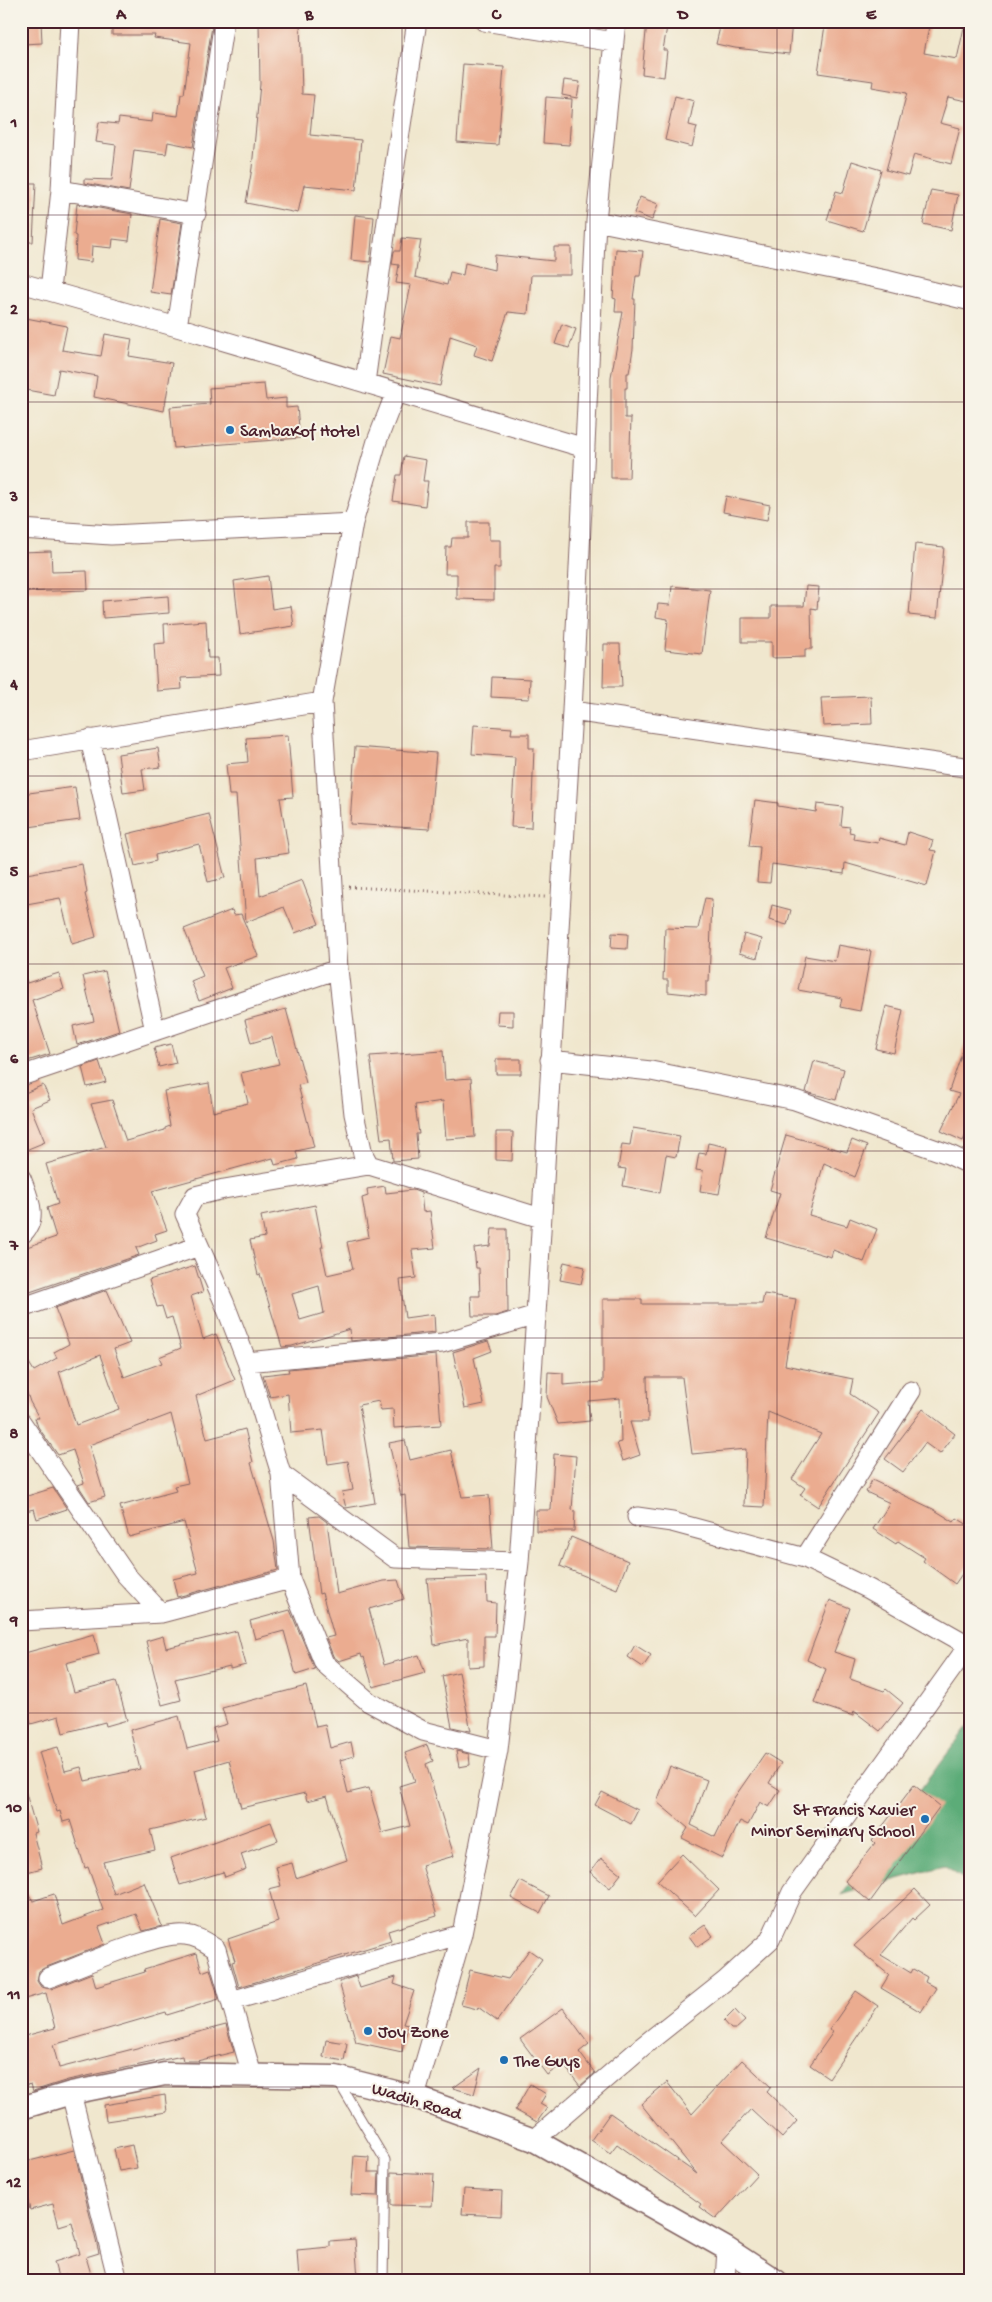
<svg xmlns="http://www.w3.org/2000/svg" width="992" height="2302" font-family="'Gochi Hand',sans-serif">
<style>
.forest{fill:#5cac78;stroke:#536652}
.building{fill:#ebac90;fill-rule:evenodd}
.lines{fill:none;stroke-linecap:round;stroke-linejoin:round}
.service-casing{stroke:#846564;stroke-width:11}
.minor-casing{stroke:#846564;stroke-width:21}
.tertiary-casing{stroke:#846564;stroke-width:25}
.path{stroke:#846564;stroke-width:3;stroke-dasharray:1 4;stroke-linecap:butt}
.service{stroke:#fff;stroke-width:9}
.minor{stroke:#fff;stroke-width:19}
.tertiary{stroke:#fff;stroke-width:22}
.grid{fill:none;stroke:#4a1f2b;stroke-width:1;stroke-opacity:0.55}
.poi-dot{fill:#1f6fb2;stroke:#f7f3e8;stroke-width:2}
.labels{text-anchor:middle;stroke-width:4;stroke-linejoin:round;paint-order:stroke}
.poi-label{font-size:18px;fill:#4a1f2b;stroke:#f7f3e8;text-anchor:start}
.street-label{font-size:18px;fill:#4a1f2b;stroke:#f7f3e8}
.neatline{fill:none;stroke:#4a1f2b;stroke-width:2}
.grid-label{font-size:16px;text-anchor:middle;font-weight:bold;fill:#4a1f2b}
</style>
<rect width="100%" height="100%" fill="#f7f3e8"/>
<filter id="ink" filterUnits="userSpaceOnUse"><feTurbulence type="fractalNoise" baseFrequency=".02" numOctaves="2"/><feDisplacementMap in="SourceGraphic" scale="10" xChannelSelector="R" yChannelSelector="G"/><feConvolveMatrix kernelMatrix="1 2 1 2 8 2 1 2 1" color-interpolation-filters="sRGB"/></filter>
<filter id="wash" filterUnits="userSpaceOnUse"><feTurbulence type="fractalNoise" baseFrequency=".0096" numOctaves="4" result="noise"/><feDisplacementMap in="SourceGraphic" scale="20" xChannelSelector="R" yChannelSelector="G"/><feGaussianBlur stdDeviation="1.12" result="paint"/><feColorMatrix in="noise" values="0 0 0 0 0 0 0 0 0 0 0 0 0 0 0 0 0 1.4 0 .05"/><feComposite in="paint" operator="in"/></filter>
<g filter="url(#wash)">
<rect width="100%" height="100%" fill="#f0e7ce"/>
<path class="forest" d="M971,1722V1884L944,1866L841,1895Z
M971,2042V2068L959,2060Z
M971,2163V2184L962,2179Z"/>
<g id="blocks">
<path class="building" d="M21,21H41L42,43L23,44Z
M112,21H181L212,26L193,147L168,142L166,154L134,150L129,191L84,183V179L112,180L116,145L96,142L99,122L118,124L119,118L152,122L153,113L178,116L181,94H184L191,43L154,38L155,35H112Z
M259,21H300L302,94L314,95L310,135L361,140L356,190L304,185L298,213L246,203L252,168L260,84Z
M647,21H668L663,50H667L664,77L642,74Z
M753,21H792L789,54L735,48L716,44L721,23L753,29Z
M836,21H930L924,53L957,59L965,23H971V102L948,97L940,123L960,128L951,164L914,154L908,176L886,170L907,93L872,87L873,81L818,73L825,25L835,26Z
M463,64L504,67L498,145L457,142Z
M564,80L580,82L577,98L562,95Z
M675,96L694,101L689,125L697,127L692,147L665,140Z
M546,97L572,99L569,145L543,143Z
M852,161L881,170L863,231L827,220L836,191L843,193Z
M21,183H36L33,242H21Z
M931,190L958,195L951,230L923,224Z
M640,197L658,204L652,220L634,213Z
M77,204L132,214L129,241L113,239L112,248L92,246L91,262L75,260L76,236L74,235Z
M355,215L374,217L370,262L351,260Z
M160,219L182,223L171,295L150,292Z
M402,238L421,240L415,277L447,285L450,272L463,275L465,263L494,270L495,255L554,261V247H571V275H531L528,314L508,312L492,361L474,355L477,345L450,336L440,386L383,374L391,336L400,338L411,285L396,283L399,265L392,264L394,251H400Z
M616,249L643,251L640,276H636L633,299H635L633,349L629,373H627V388H625V418H631L629,478H611V377L623,312H615L616,299L613,298Z
M21,317L67,326L62,350L101,356L105,334L132,339L129,356L172,363L164,411L94,397L97,376L59,369L54,395L21,389Z
M562,324L576,329L569,348L555,344Z
M264,384L266,400L286,398V408L297,407L300,438L174,448L170,407L210,404L209,388Z
M404,456L426,460L423,481H428L425,506L393,501L397,475H401Z
M726,496L770,505L767,520L723,512Z
M468,522H489V540H500V568H494V600L457,599V574H445L446,547H451L452,538H468Z
M915,544L944,547L937,618L909,615Z
M51,551L52,572L87,571L88,590L21,592V552Z
M268,576L272,609L291,606L294,626L240,634L234,581Z
M672,586L710,590L702,654L665,650L668,619L656,617L658,604L670,605Z
M806,586L819,587L817,609L811,608L812,649H805V657L772,658V642H742V618H771V606H804Z
M168,596L169,613L103,618L102,601Z
M206,621L208,658H218L219,676L181,678L182,689L157,691L154,644L165,643L164,624Z
M604,644H620L622,687H603Z
M492,677L530,679L529,699L491,697Z
M871,696L872,724L823,726L821,698Z
M474,725L512,728L511,734H529V748H534L531,828L511,827L515,757L472,754Z
M288,735L293,797L280,798L289,853L257,858L260,896L302,880L319,924L295,933L284,907L246,922L236,795H229L226,764L248,762L246,738Z
M355,747L436,753L429,829L350,824Z
M158,748L161,767L142,769L145,790L123,793L118,754Z
M75,787L80,820L21,828V794Z
M755,800L778,803V806L816,812L817,804L843,807L841,826L850,827L849,832L854,833L853,839L878,843L879,838L905,845L908,832L933,840L930,850L936,851L927,886L845,863L844,874L772,864L770,883L757,882L760,847L749,846Z
M209,814L225,878L208,882L199,844L155,855L156,861L135,866L127,834Z
M82,864L87,893L85,894L96,937L72,944L60,898L21,905V875Z
M705,898L712,899L709,982H706V996L668,992V980H663L665,928L698,929Z
M772,905L791,910L787,925L769,920Z
M232,910L234,915L241,914L258,956L224,968L232,988L199,1001L191,981L203,976L184,929Z
M612,933L628,934L627,949L611,948Z
M744,934L762,939L757,958L739,953Z
M838,945L871,951L860,1011L840,1007L842,998L798,990L805,956L835,961Z
M105,971L119,1031L77,1045L73,1026L94,1021L83,976Z
M59,973L64,989L32,1000L50,1054L27,1061L21,1044V974H24L27,983Z
M886,1006L903,1010L894,1053L876,1049Z
M286,1009L306,1083L298,1085L314,1147L296,1151L298,1159L275,1165L273,1158L152,1191L167,1230L155,1234L157,1240L136,1248L139,1255L21,1295V1249L56,1237L47,1208L58,1204L46,1164L106,1147L91,1104L112,1100L126,1141L165,1130V1128L170,1126L164,1091L209,1083L213,1112L248,1103L241,1073L279,1064L272,1037L251,1043L245,1020Z
M498,1011H513V1026L497,1025Z
M968,1035H971V1124L963,1141L941,1131L959,1094L949,1091Z
M171,1044L176,1063L159,1067L154,1048Z
M443,1051L445,1080L471,1078L475,1137L446,1139L443,1101L415,1105L419,1134H416L418,1159L393,1161L391,1138L381,1139L370,1056Z
M496,1059H521V1074H496Z
M99,1061L106,1082L87,1087L82,1067Z
M814,1061L844,1069L836,1100L806,1092Z
M43,1085L50,1100L31,1108L45,1142L21,1152V1087L25,1093Z
M633,1128L680,1136L676,1157L666,1155L660,1193L623,1186L626,1169L618,1168L622,1144L630,1145Z
M496,1132H513L512,1161L496,1160Z
M786,1135L847,1152L852,1140L867,1146L855,1177L824,1163L809,1215L847,1226L850,1218L877,1229L864,1262L833,1250L831,1257L766,1238L780,1193L770,1190Z
M708,1143L727,1147L719,1194L700,1191L703,1171L696,1170L699,1153L706,1154Z
M385,1186L386,1193L413,1190L421,1193L423,1212L430,1211L435,1248L412,1250L416,1278L400,1280L405,1318L434,1314L435,1332L351,1341L350,1329L292,1346L282,1347L260,1274L258,1275L250,1240L265,1237L261,1216L315,1205L323,1247H321L327,1275L353,1269L347,1242L369,1237L362,1198L368,1196L367,1189ZM319,1286L324,1313L300,1320L292,1294Z
M492,1229H507L508,1312L495,1316H472L471,1296H480L479,1268H476L474,1248L490,1246Z
M564,1262L585,1267L581,1284L560,1280Z
M195,1266L203,1292L191,1296L203,1339L216,1334L235,1380L196,1396L207,1439L245,1429L253,1462L251,1463L274,1541L278,1570L177,1597L173,1579L198,1573L184,1522L129,1537L120,1506L176,1491L174,1486L188,1483L171,1414L89,1445L105,1497L89,1502L78,1485L84,1483L73,1450L58,1455L38,1427L35,1418H39L30,1402L21,1375V1350L34,1371L57,1358L54,1352L69,1344L55,1308L107,1290L130,1343L114,1349L124,1377L162,1363L159,1357L181,1348L172,1317L166,1319L162,1306L157,1307L149,1280ZM100,1355L119,1409L76,1425L59,1372Z
M764,1294L796,1299L785,1365L853,1379L850,1394L879,1413L818,1507L800,1495L805,1488L792,1479L821,1434L768,1412L764,1507L744,1506L746,1449L692,1454L682,1377H647L648,1422H630L640,1455L623,1461L617,1443L621,1442L620,1398L588,1401L590,1421L558,1424L547,1397L548,1372L563,1373V1385L603,1382V1299H642V1304H762Z
M488,1341L492,1351L474,1358L484,1404L465,1408L453,1352Z
M436,1355L441,1425L394,1428L393,1409L381,1410L379,1401L359,1405L375,1503L346,1508L342,1492L353,1490L348,1461L328,1464L323,1430L291,1433L288,1394L270,1397L263,1375L289,1372L288,1369Z
M923,1409L955,1434L940,1454L925,1443L903,1472L885,1459Z
M405,1440L410,1460L451,1450L462,1497L489,1495L493,1549L409,1547L405,1495L401,1496L389,1443Z
M554,1454L576,1456L572,1510L575,1511L574,1531H536V1510H551Z
M872,1480L933,1509L954,1522L957,1518L971,1527V1561L955,1584L923,1561L925,1558L898,1541L896,1544L873,1529L890,1503L866,1492Z
M53,1488L67,1509L37,1519L34,1509L21,1512V1498Z
M319,1516L327,1522L337,1594L384,1581L398,1580L404,1599L369,1609L384,1665L419,1655L425,1673L373,1687L364,1657L362,1658L361,1654L339,1661L333,1656L326,1638L334,1636L322,1593L319,1594L309,1517Z
M571,1537L628,1561L617,1589L560,1566Z
M486,1577L487,1602L496,1603L495,1636H484V1666L468,1667V1638L434,1645L427,1579Z
M830,1600L850,1608L834,1652L855,1659L850,1679L884,1691L886,1689L903,1703L880,1731L854,1711L853,1716L814,1703L826,1669L807,1660Z
M290,1610L315,1669L296,1675L284,1631L255,1639L250,1621Z
M237,1631L246,1665L230,1669V1666L175,1679L181,1700L162,1705L146,1641L163,1636L166,1648Z
M94,1634L99,1654L66,1663L74,1692L116,1681L127,1720L106,1726L105,1722L63,1733L59,1716L31,1724L27,1711L21,1713V1654Z
M635,1645L651,1655L643,1667L628,1657Z
M459,1672L471,1731H470L452,1727L442,1676Z
M306,1686L316,1727L325,1725L330,1748L351,1742L354,1756L340,1760L348,1793L369,1788L382,1833L410,1826L399,1786L415,1781L405,1753L427,1745L433,1761L426,1764L454,1856L422,1865L437,1916L388,1931L391,1941L239,1987L232,1962L235,1961L228,1939L278,1922L269,1889L281,1886L276,1867L292,1863L296,1878L347,1860L327,1796L307,1801L305,1793L241,1808L229,1760L195,1770L206,1817L150,1830L155,1850L103,1862L114,1894L144,1882L162,1926L143,1931L136,1914L99,1927L105,1944L44,1968L39,1971L37,1981L41,1987L51,1989L92,1973L96,1987L145,1972L144,1969L197,1953L202,1972L210,1969L219,1999L167,2015L166,2012L53,2045L59,2068L226,2025L234,2052L197,2061H183L182,2056L68,2080L33,2091L31,2084L21,2087V2037L55,2028L46,1993L21,2000V1882L33,1901L54,1894L63,1925L103,1910L88,1867L85,1868L70,1820L63,1822L60,1811L57,1812L39,1752L58,1747L65,1771L81,1767L85,1781L140,1769L130,1730L179,1716L187,1749L217,1741L213,1728L227,1724L222,1708Z
M456,1751L469,1754L470,1765L459,1767Z
M765,1753L781,1763L769,1783L780,1790L769,1807L760,1802L748,1825L740,1821L722,1858L682,1838L688,1828L657,1802L670,1766L707,1780L691,1825L715,1837L734,1798Z
M914,1785L940,1806L870,1902L845,1881L875,1843L872,1840Z
M25,1790L37,1832L33,1833L42,1868L27,1872L21,1853V1791Z
M602,1792L638,1810L631,1824L595,1805Z
M271,1822L278,1841L241,1854L246,1869L225,1877L223,1872L180,1885L171,1858Z
M682,1854L719,1890L695,1916L657,1881Z
M601,1858L621,1874L610,1888L590,1872Z
M520,1881L549,1896L540,1913L511,1898Z
M915,1889L930,1905L914,1920L912,1918L881,1955L911,1973L913,1969L927,1977L925,1982L936,1988L921,2012L881,1988L889,1975L854,1946Z
M705,1925L713,1936L697,1947L689,1936Z
M529,1950L542,1959L497,2021L478,2007L477,2009L461,2005L470,1970L508,1979Z
M356,1976L360,1988L396,1977L394,1984L414,1991L403,2024L408,2025L402,2052L356,2042L339,1982Z
M856,1991L878,2006L829,2078L810,2065L833,2032L829,2030Z
M563,2008L589,2044L579,2052L595,2073L580,2086L563,2064L547,2075L520,2039Z
M735,2010L745,2021L736,2029H731L724,2021Z
M326,2040L347,2043L344,2061L323,2057Z
M742,2060L771,2087L767,2092L797,2121L782,2138L751,2109L722,2141L757,2174L716,2219L699,2207L701,2204L617,2144L610,2153L591,2140L610,2113L697,2174L641,2104L667,2082L692,2114Z
M481,2068L474,2094L453,2088Z
M530,2084L546,2094L540,2104L547,2108L537,2122L515,2110Z
M165,2095L167,2112L106,2121L104,2105Z
M132,2145L137,2168L119,2171L114,2149Z
M74,2150L99,2253L86,2257L93,2281H67L66,2275L58,2277L54,2262L80,2254L72,2222L59,2226L53,2204L30,2210L24,2185H21V2163Z
M354,2156L369,2157L368,2172H379L378,2196L351,2195Z
M391,2172L434,2174L432,2206L391,2205Z
M464,2189L502,2191L501,2216L462,2214Z
M355,2239L358,2278L299,2281L297,2250L330,2247V2241Z"/>
</g>
</g>
<g filter="url(#ink)">
<use href="#blocks" fill-opacity="0" stroke="#846564" stroke-width="1"/>
<g class="lines">
<g class="service-casing">
<path id="service" d="M338,2081L385,2160L383,2281"/>
</g>
<g class="minor-casing">
<path id="minor" d="M484,21L614,42
M61,190L196,214
M596,221L886,280L971,301
M21,283L177,327L585,448
M50,290L61,190L70,21
M177,327L224,21
M365,383L392,184L417,21
M21,529L111,535L353,523
M572,711L971,768
M90,739L155,1031
M21,751L322,702
M550,1060L651,1071L795,1100L948,1154L971,1165
M21,1076L338,969
M369,1165L363,1154L354,1114L338,969L322,702L353,523L377,441L396,392
M21,1178C28,1197 40,1219 21,1235
M21,1308L199,1246
M247,1362L442,1343L536,1315
M21,1422L126,1575L161,1613
M281,1474L395,1558L519,1562
M637,1517L672,1522L805,1558L869,1589L968,1645
M805,1558L911,1391
M21,1621L161,1613L290,1579
M498,1750L423,1731L369,1702L324,1663L290,1579L281,1474L247,1362L224,1302L185,1214L195,1196L224,1189L369,1165L541,1218
M48,1978C77,1968 158,1931 185,1935C197,1936 205,1942 216,1949L252,2075
M231,2001L462,1934
M71,2093L118,2281
M415,2097L462,1934L498,1750L519,1562L536,1315L572,711L596,221L616,21
M534,2140L643,2046L725,1981L770,1940L792,1892L971,1642
M725,2281L727,2249"/>
</g>
<g class="tertiary-casing">
<path id="tertiary" d="M21,2108L71,2093L165,2074L336,2077L415,2097L534,2140L727,2249L776,2281"/>
</g>
<path class="path" d="M349,887L545,897"/>
<use href="#service" class="service"/>
<use href="#minor" class="minor"/>
<use href="#tertiary" class="tertiary"/>
</g>
</g>
<path class="grid" d="M215,21V2281M402,21V2281M590,21V2281M777,21V2281M21,215H971M21,402H971M21,589H971M21,776H971M21,964H971M21,1151H971M21,1338H971M21,1525H971M21,1713H971M21,1900H971M21,2087H971"/>
<g class="poi-dot">
<circle cx="230" cy="430" r="5"/>
<circle cx="925" cy="1819" r="5"/>
<circle cx="368" cy="2031" r="5"/>
<circle cx="504" cy="2060" r="5"/>
</g>
<g class="labels">
<g class="poi-label">
<text x="240" y="436">SambaKof Hotel</text>
<text x="915" y="1815" text-anchor="end">St Francis Xavier<tspan x="915" dy="21">Minor Seminary School</tspan></text>
<text x="378" y="2037">Joy Zone</text>
<text x="514" y="2066">The Guys</text>
</g>
<g class="street-label">
<text transform="translate(417 2100) rotate(17)" y="6">Wadih Road</text>
</g>
</g>
<rect width="992" height="2302" fill="none" stroke="#f7f3e8" stroke-width="55"/>
<rect x="28" y="28" width="936" height="2246" class="neatline"/>
<g class="grid-label">
<text x="121" y="19">A</text>
<text x="309" y="19">B</text>
<text x="496" y="19">C</text>
<text x="683" y="19">D</text>
<text x="871" y="19">E</text>
<text x="14" y="127">1</text>
<text x="14" y="314">2</text>
<text x="14" y="501">3</text>
<text x="14" y="689">4</text>
<text x="14" y="876">5</text>
<text x="14" y="1063">6</text>
<text x="14" y="1250">7</text>
<text x="14" y="1438">8</text>
<text x="14" y="1625">9</text>
<text x="14" y="1812">10</text>
<text x="14" y="1999">11</text>
<text x="14" y="2187">12</text>
</g>
</svg>
